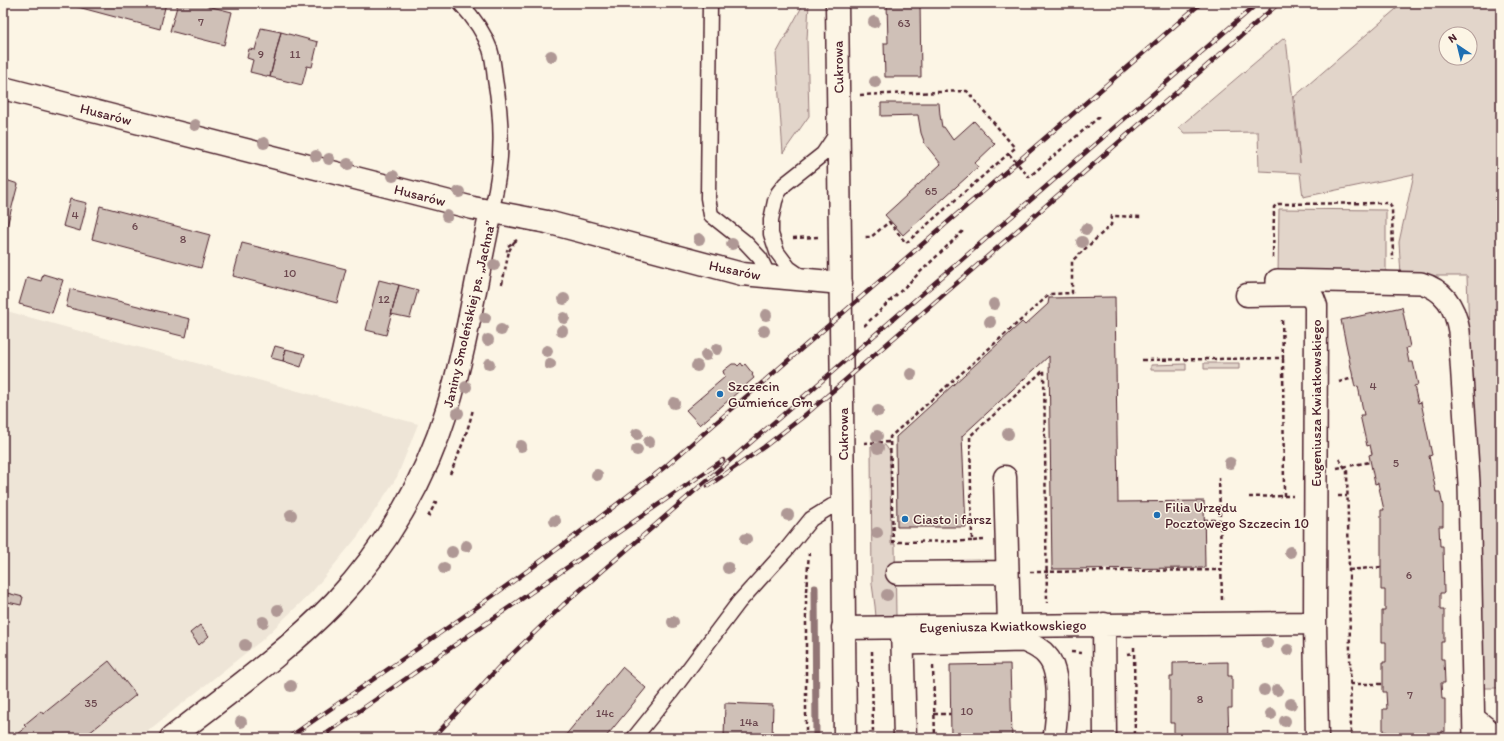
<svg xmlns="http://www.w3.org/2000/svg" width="1504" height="741" font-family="Itim,sans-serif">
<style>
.built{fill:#eee5d7}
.green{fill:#e2d5ca;stroke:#967a7a;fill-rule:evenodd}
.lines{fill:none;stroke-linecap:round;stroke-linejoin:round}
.stream{stroke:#917474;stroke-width:7}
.building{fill:#cfc0b7;stroke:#4a1f2b}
.service-casing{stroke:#4a1f2b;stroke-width:17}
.pedestrian-casing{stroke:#4a1f2b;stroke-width:24}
.minor-casing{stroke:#4a1f2b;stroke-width:25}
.tertiary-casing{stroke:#4a1f2b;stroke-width:25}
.path{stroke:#4a1f2b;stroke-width:2.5;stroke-dasharray:4 3;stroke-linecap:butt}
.service{stroke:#fcf5e5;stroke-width:14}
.pedestrian{stroke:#fcf5e5;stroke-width:21}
.minor{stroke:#fcf5e5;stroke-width:22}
.tertiary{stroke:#fcf5e5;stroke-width:22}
.rail-casing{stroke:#4a1f2b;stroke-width:4.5}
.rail{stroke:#fcf5e5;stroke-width:3;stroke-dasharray:9;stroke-linecap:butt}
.tree{fill:#af9895}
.poi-dot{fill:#1f6fb2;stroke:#fcf5e5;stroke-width:1.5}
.labels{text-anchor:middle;stroke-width:3;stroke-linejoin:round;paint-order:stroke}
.number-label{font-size:12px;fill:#6b474e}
.street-label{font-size:14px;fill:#4a1f2b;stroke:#fcf5e5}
.poi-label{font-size:14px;fill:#4a1f2b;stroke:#fcf5e5;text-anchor:start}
</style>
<rect width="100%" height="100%" fill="#fcf5e5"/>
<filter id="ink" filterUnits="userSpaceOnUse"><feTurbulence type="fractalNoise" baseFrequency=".025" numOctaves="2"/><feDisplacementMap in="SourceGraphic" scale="8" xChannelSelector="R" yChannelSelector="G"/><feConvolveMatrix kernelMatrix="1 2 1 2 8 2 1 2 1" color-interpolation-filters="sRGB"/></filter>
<g filter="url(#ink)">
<path class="built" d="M3,310L418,424L397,477L358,536L312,592L262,640L139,738H3Z"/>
<path class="green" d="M804,3H809L807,40L809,116L783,153L776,54Z
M1403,3H1501V688H1482L1467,276H1401L1399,242L1414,174L1303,197L1300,173L1259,171L1258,132L1184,133L1179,127L1284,38L1286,39L1300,163L1294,97ZM1446,34H1470V58H1446Z
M1279,209L1386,210V276H1278Z
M1204,363H1239V369H1204Z
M1186,364V370H1151V365Z
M885,445L890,452L891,544H895L896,617H876L875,606L872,584L871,446Z"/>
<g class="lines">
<path class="stream" d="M815,588L816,738"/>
</g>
<path class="building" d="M63,3H166L160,29Z
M178,3H196L232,12L224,45L170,31Z
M887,3H920L921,77H885L884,43H888Z
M261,28L281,32L270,77L250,72L253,60L247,58L249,49L255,50Z
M281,32L318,42L312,67L307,66L302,85L270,77Z
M881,103H939L940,115L942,127H944L953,140L974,121L995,144L975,163L978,167L903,235L885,215L941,164L925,144L921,133L918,115L881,116Z
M3,179L18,184L7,226L3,225Z
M70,199L87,203L80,231L63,226Z
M100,206L210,235L201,268L92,239Z
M242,243L346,269L337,303L233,276Z
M43,274L63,280L52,313L19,304L27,277L41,281Z
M379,280L399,285L386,335L366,330Z
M399,285L418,290L410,318L391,314Z
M70,289L190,319L186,337L66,307Z
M1115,297L1118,502L1204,501L1205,568L1052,569L1049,356L962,436L966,527H897L896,437L1022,322L1025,325L1048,304L1049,298Z
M1402,307L1410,347L1406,348L1409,362H1413L1418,385L1414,386L1418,403L1421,402L1432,455L1429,456L1436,492H1440L1443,506V526H1439L1440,546H1443L1444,593H1440V610H1444V642H1441V659H1444L1445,683H1441L1442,699H1445V732L1442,731V738H1387V732H1383V709H1387L1386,692H1383V662H1386V642H1382V611H1385V590H1381V510H1384L1378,483L1375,484L1369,455L1372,454L1370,445L1367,446L1360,415H1364L1358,386L1355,387L1341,320Z
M275,346L286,349L283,361L271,358Z
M286,349L305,354L301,367L283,361Z
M741,363L743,366L745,364L753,374L752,375L754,378L700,425L686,410L725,377L723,371L732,364H736L738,366Z
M3,592L23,597L21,605L3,601Z
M200,625L209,636L199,645L190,633Z
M109,661L136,695L83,738H12L26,727L24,725L41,711L43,714Z
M1228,662V676H1232V708H1228L1229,738H1174V723H1170V677H1173V663Z
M1010,664L1012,738H951L950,665Z
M622,667L646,688L605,738H565L564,737Z
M725,703L773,705L772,738H724Z"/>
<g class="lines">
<g class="service-casing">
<path id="service" d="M460,3C473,17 484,32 490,49C493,58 494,69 495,79C503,123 503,168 491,212
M710,3L708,198L711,215L745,242L760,258L769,277
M802,277L789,268L777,252L771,234V220L775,201L778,193L785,184L823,154L837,133
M634,738L672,691L739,602L786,550L811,519L832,506L843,504"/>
</g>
<g class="pedestrian-casing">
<path id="pedestrian" d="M1277,294V280L1421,283C1445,290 1455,307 1459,331L1469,483L1474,738
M903,644L1024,641C1033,645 1041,648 1047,656C1062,672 1057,717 1054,738
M1474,718L1499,738"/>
</g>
<g class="minor-casing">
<path id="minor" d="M3,88L473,208L547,222L742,274L841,283
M1247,295L1305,294L1313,298L1316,306L1315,623L1317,738
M1005,477L1009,626
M897,573L1007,572
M1104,624L1105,738
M843,628C1000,626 1158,624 1315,623
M902,628L905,738
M171,738C226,695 287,652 335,602C386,548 425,481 447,410C467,345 476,278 491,212"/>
</g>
<g class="tertiary-casing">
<path id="tertiary" d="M837,3L842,403L845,738"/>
</g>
<path class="path" d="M860,95L967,91L1015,148L906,243L889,222L871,237H863
M1009,154L1029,177L1099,117
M793,238L818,237
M508,246L517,240
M509,251L514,242
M1273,258L1274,211V207L1278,204L1386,203L1390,204L1392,208L1393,260
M502,284L509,251L506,250
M864,326L963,231
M1142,360L1283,358L1282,318
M1339,382L1353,378
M864,443L891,442
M1339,459L1347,471L1349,570L1351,738
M1337,468L1370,462
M450,474C459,454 468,431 473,409
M1219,477L1222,601
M1284,496H1293
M1338,496H1347
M1249,497L1284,496L1283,358
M428,517L437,500
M1204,520H1220
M984,540L972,541L970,436L1044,370L1047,603
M972,541L893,542L890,437L1050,294L1072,293V261L1111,225L1112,216L1141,217
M1349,570L1381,567
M1030,572L1221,570
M1134,647L1135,738
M872,651L873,738
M1071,652L1082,653
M1127,654L1134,653
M933,666L935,738
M1350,684H1383
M934,714H950
M144,738L148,734
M806,738V591L809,553"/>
<use href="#service" class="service"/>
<use href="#pedestrian" class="pedestrian"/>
<use href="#minor" class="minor"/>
<use href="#tertiary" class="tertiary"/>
<g class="rail-casing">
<path id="rail" d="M708,486L764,447L804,416L1279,3
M288,738C416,650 544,563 666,466L1201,3
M320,738L723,460
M433,738L499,667L563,605L1258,3"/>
</g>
<use href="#rail" class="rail"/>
</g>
<g class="tree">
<circle cx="874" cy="22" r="6"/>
<circle cx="551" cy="56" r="6"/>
<circle cx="875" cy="82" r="6"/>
<circle cx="195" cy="125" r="6"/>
<circle cx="264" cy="143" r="6"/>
<circle cx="316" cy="156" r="6"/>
<circle cx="329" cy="159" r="6"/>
<circle cx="348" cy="164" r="6"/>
<circle cx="393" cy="176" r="6"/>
<circle cx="459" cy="192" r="6"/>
<circle cx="447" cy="216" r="6"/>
<circle cx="1086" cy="229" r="6"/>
<circle cx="699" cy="239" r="6"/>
<circle cx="1082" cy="242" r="6"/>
<circle cx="732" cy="244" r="6"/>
<circle cx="494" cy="265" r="6"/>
<circle cx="564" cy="299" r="6"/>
<circle cx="994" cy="304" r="6"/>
<circle cx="766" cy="315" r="6"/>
<circle cx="485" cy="318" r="6"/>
<circle cx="564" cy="318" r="6"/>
<circle cx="990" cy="322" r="6"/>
<circle cx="501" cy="330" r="6"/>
<circle cx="562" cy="331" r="6"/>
<circle cx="764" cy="331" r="6"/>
<circle cx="488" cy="340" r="6"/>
<circle cx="717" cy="349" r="6"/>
<circle cx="547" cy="351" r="6"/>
<circle cx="706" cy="355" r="6"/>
<circle cx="489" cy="364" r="6"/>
<circle cx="550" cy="364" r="6"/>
<circle cx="697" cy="366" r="6"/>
<circle cx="911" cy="374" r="6"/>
<circle cx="466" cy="387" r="6"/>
<circle cx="674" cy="403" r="6"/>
<circle cx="878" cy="411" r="6"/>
<circle cx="458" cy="413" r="6"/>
<circle cx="637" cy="434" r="6"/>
<circle cx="1008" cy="434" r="6"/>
<circle cx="877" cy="436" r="6"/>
<circle cx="649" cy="442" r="6"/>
<circle cx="521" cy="446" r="6"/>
<circle cx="878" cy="448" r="6"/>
<circle cx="637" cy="450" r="6"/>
<circle cx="1230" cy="463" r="6"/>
<circle cx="597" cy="475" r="6"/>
<circle cx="291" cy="515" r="6"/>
<circle cx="788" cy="515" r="6"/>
<circle cx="555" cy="521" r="6"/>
<circle cx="877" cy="533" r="6"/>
<circle cx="746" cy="539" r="6"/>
<circle cx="466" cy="546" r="6"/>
<circle cx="452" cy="552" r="6"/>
<circle cx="1290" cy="552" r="6"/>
<circle cx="444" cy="568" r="6"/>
<circle cx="728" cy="568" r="6"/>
<circle cx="887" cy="595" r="6"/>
<circle cx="278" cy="610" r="6"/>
<circle cx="263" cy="622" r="6"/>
<circle cx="673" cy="622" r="6"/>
<circle cx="1267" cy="643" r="6"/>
<circle cx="245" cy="645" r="6"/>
<circle cx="1288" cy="650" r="6"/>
<circle cx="291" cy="686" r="6"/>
<circle cx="1264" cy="690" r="6"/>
<circle cx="1277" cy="690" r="6"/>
<circle cx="1291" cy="704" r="6"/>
<circle cx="1271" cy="714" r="6"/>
<circle cx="1285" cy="721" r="6"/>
<circle cx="241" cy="722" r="6"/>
</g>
</g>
<g class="poi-dot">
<circle cx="720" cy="394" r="4"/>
<circle cx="1157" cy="515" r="4"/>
<circle cx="905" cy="519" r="4"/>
</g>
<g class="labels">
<g class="number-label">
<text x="201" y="26">7</text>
<text x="904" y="27">63</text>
<text x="261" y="58">9</text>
<text x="295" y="58">11</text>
<text x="931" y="195">65</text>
<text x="75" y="219">4</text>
<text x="135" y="230">6</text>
<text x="183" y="243">8</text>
<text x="290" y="277">10</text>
<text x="384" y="303">12</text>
<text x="1373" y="390">4</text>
<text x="1396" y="467">5</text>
<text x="1409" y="579">6</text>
<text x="1410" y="699">7</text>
<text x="1200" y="703">8</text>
<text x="91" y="707">35</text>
<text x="967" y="715">10</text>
<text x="605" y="717">14c</text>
<text x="749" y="726">14a</text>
</g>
<g class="street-label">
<text transform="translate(838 67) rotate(-91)" y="5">Cukrowa</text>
<text transform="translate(106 114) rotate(14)" y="5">Husarów</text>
<text transform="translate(420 195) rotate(14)" y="5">Husarów</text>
<text transform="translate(735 270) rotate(12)" y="5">Husarów</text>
<text transform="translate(469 314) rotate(-77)" y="5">Janiny Smoleńskiej ps. „Jachna”</text>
<text transform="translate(1316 403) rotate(-90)" y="5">Eugeniusza Kwiatkowskiego</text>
<text transform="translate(843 434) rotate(-90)" y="5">Cukrowa</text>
<text transform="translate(1003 626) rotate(-1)" y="5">Eugeniusza Kwiatkowskiego</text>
</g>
<g class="poi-label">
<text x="728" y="391">Szczecin<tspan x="728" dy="16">Gumieńce Gm</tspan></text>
<text x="1165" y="512">Filia Urzędu<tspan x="1165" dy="16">Pocztowego Szczecin 10</tspan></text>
<text x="913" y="524">Ciasto i farsz</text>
</g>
</g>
<rect width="1504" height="741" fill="none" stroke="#fcf5e5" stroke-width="16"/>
<rect x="8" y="8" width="1488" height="725" fill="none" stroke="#4a1f2b" stroke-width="1.5" filter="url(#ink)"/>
<g transform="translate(1458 46) rotate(325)"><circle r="19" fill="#fcf5e5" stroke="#b59f9b"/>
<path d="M0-3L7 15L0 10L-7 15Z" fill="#1f6fb2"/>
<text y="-6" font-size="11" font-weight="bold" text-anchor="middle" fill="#4a1f2b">N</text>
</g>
</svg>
